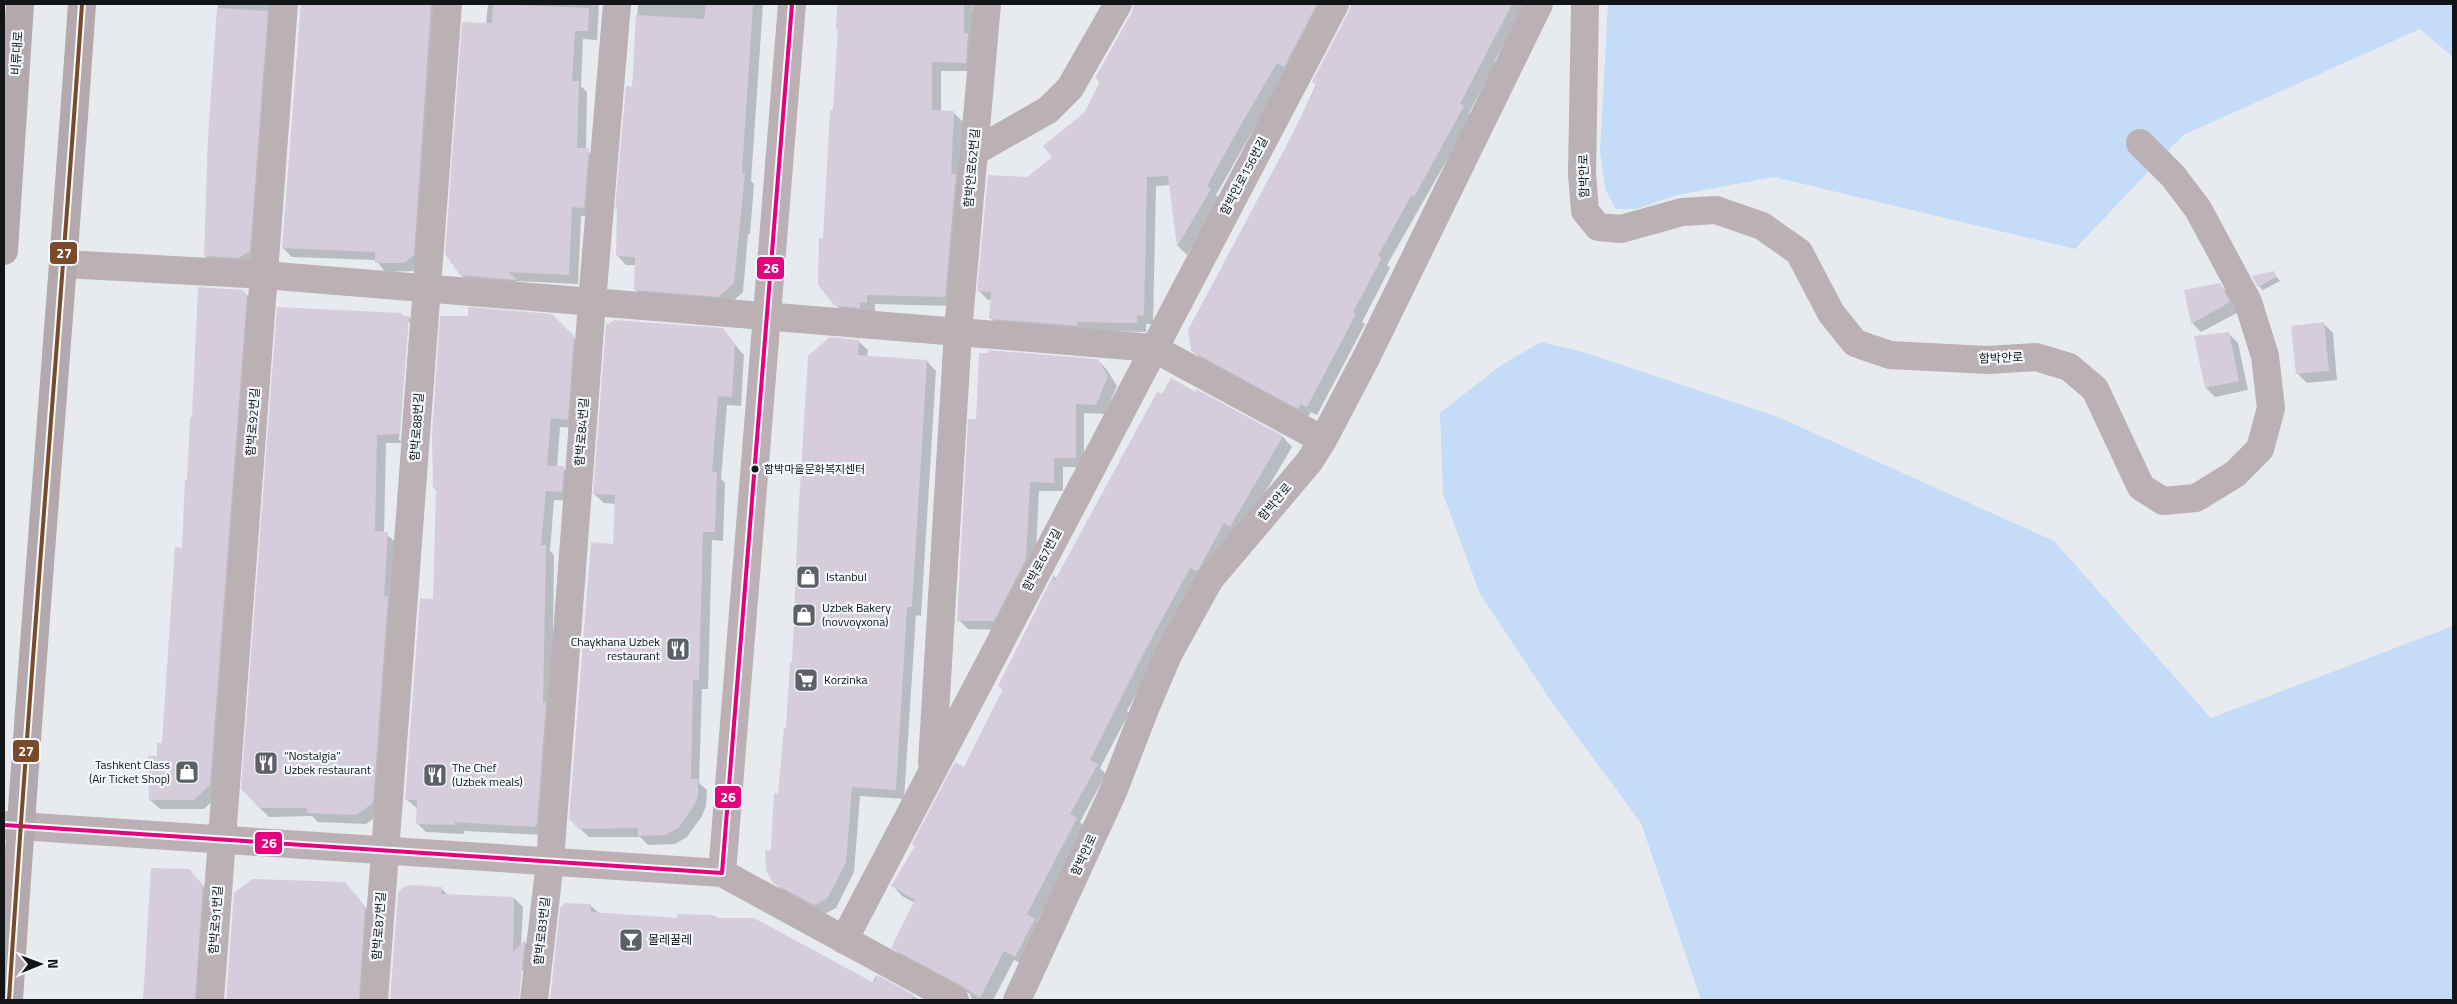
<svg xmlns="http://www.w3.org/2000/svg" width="2457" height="1004" font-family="'Titillium Web','Noto Sans KR',sans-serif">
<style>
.green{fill:#c4dcf8}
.shadow{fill:#0003;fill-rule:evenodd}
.building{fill:#d5cddb}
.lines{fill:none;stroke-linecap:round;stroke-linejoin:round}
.minor{stroke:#bbb0b3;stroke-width:28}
.major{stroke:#b3a9ac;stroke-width:28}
.bus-1-casing{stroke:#f3f8fd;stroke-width:8}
.bus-2-casing{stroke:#f3f8fd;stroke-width:8}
.bus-1{stroke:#e5007d;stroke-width:4}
.bus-2{stroke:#7a4b2a;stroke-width:4}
.bus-dot{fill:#121518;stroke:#f3f8fd;stroke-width:2}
.labels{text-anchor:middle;stroke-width:4.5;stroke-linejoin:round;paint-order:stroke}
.bus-label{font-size:11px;fill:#121518;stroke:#f3f8fd;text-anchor:start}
.street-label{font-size:12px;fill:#121518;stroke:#f3f8fd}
.poi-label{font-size:12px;fill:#121518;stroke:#f3f8fd;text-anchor:start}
.line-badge{stroke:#f3f8fd;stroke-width:2}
.badge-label{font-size:14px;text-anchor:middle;font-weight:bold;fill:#fff}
</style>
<rect width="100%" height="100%" fill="#e7ebf0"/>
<path class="green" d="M1608,4H2453V57L2420,29L2183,135L2075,249L1774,177L1677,195L1636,209H1616L1605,189L1600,152Z
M1541,342L1583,352L1778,417L2054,541L2211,718L2453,626V1000H1701L1641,823L1553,704L1480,594L1443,494L1440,413L1500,366Z"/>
<path class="shadow" d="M218,4H281L259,260L214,265L205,256L210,137Z
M301,4H440L422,264L413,271L385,272L376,260L292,257L283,248Z
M488,4H599L597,40L583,39L581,86L587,92L586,150L598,159L593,216H581L578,284L516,281L524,289L471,284L461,275Z
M638,4H763L751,181L754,184L750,234H748L743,292L729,305L644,298L635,289L636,265H626L617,255L633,88Z
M839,4H972L975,71H941V112H953L963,122L953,306L875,304V311L846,315L836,305L824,240L839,30L837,28Z
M1135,4H1325L1216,195L1220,199L1187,255L1178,246L1170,185L1156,186L1153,324H1146V332L1000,328L991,318V300H988L979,291L1028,178L1054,157L1085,114L1101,83L1096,78L1133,12Z
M1363,4H1527L1495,60L1496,62L1469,113L1472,116L1387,265L1390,268L1362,322L1365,324L1317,415L1311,412L1308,417L1202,360L1192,350L1316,85Z
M2273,272L2280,281L2263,290L2259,286Z
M2219,284L2229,293L2239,312L2201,332L2192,323Z
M243,291L252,300L219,794L204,809H160L150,800L163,745L183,549L193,418Z
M401,314L404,317H409L418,326L409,443H386L384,533L396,542L382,813L366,824L318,822L312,816L269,817L259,807ZM408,321L410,323L401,441L399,440Z
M552,316L582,346L576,428L560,427L557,467L563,468L573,477L571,501L554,500L550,551L554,555L552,710L543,835L464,831V834L426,832L417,823L418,809L406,799L434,600L437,491L434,488Z
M2324,324L2333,333L2337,380L2307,383L2298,374Z
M722,330L744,355L741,406L727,405L721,479L725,483L723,541L712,540L708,689H702L699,783L707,790L706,806L702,816L687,837L675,844L648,845L640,837H589L570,819L614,545L616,504L604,503L594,494Z
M2228,333L2238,343L2248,390L2215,397L2206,388Z
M858,341L868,350L867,357L927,361L936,371L921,616L916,615L904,799L860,796L854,872L836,908L824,914L784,892L774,882L772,851L794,664Z
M1098,360L1107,370L1117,386L1105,414L1084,413V467H1063V491H1039L1035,569L1003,630L968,629L959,620L978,421Z
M1198,391L1283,437L1292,447L1240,535L1200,576L1127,711L1129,713L1100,768L1106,774L1080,822L1086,828L1037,922L1044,929L1025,965L1014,960L993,1000H972L970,994L902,957L893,947L915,903L902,896L893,886L964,768L1004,691L999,686L1054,576L1057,579L1162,396L1198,394Z
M152,869L198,880L212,896L204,1000H144Z
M441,888L449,896L514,898L523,907L521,946L525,942L534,951L530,980L520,967L518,1000H391L399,894Z
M354,893L374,918L368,1000H227L235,894Z
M590,905L600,914L678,919L713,916L872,983L876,976L920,1000H551L562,908Z"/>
<path class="building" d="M301,4H431L414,255L404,263H375V252L282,248Z
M493,4L589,8L588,31H575L572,81H579L577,148H589L584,208L572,207L569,275L509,272L517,280L460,275L445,254L462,22L492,23Z
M706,4H753L742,173H745L734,283L719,297L634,290L635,257L616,256L617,209H615L626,86L632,87L636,15L704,19Z
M837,4H964V33H968L966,63L932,62V110L954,111L951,174H956L945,297L867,295V303L860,302V308L835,306L818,285L819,238H823L830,110H833L838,29H836Z
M1134,4H1317L1284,67L1277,63L1239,128L1207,186L1211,189L1177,247L1168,176L1147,177L1144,316L1137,315V323L1076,322L1079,326L989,319L991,292L977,291L988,175L1027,177L1052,157L1043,146L1084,113L1100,81L1095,78L1132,12Z
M1351,4H1512L1460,104L1464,106L1414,197L1411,196L1378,256L1382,258L1353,312L1356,314L1307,407L1301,404L1298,409L1191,351L1188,330L1291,137L1317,85L1312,82L1349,11Z
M217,8L268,11L250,251L238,258L204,256L208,137Z
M2274,271L2276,277L2258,287L2252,276Z
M2220,283L2230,302L2191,324L2184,290Z
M198,287L243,290L247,296L210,785L194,800H149L148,756H157V743H162L175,547L182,548L185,480H187L190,417H192Z
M277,307L401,313V316H409L400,434L377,435L375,531L388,532L384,596L388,597L373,803L356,815L307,813V808H259L241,789Z
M468,307L552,314L574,336L568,420L551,418L547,466H564L562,492L546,491L541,545H546L543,702L546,703L537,823L534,827L455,822V825L416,824L417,800H405L420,598L433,599L436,489L433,488L432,434L440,316H468Z
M615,320L723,328L735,344L732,397L718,396L712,472H717L715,532H703L699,680H693L691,779H698V796L693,807L678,828L665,835L638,836V828L579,829L569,819L591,542L613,544L615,495L593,494L606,325Z
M2324,322L2329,371L2296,374L2291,326Z
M2229,332L2239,381L2205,388L2194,336Z
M830,337L859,340L858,355L927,360L912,607H907L896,790L852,787L846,863L827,899L814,905L773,883L766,870L765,850H771L774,793L778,794L784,728H786L790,662L792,663L798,521L808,356Z
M988,350L1098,359L1108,376L1096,405L1076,404V458H1054V483L1030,482L1026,559L994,621H957L968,419H976L979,353H988Z
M1171,378L1196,392V389L1283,436L1230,527L1224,523L1200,567L1197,571L1190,568L1148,645L1090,760L1098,764L1070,814L1077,818L1027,914L1035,919L1015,957L1004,951L980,998L962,986L891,948L915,900L891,886L915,846L912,844L955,762L964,767L1003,689L998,686L1054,574V582L1157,392L1162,394Z
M151,868L189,869L203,885L195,1000H143Z
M252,879L345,882L365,907L359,1000H226L234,893Z
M411,885L442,887L441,894L514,897L513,952L525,940L519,1000H390L398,893L403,887Z
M565,903L591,904V912L677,918V914L713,915V918H754L874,983L877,975L914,995L911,1000H550L560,908Z"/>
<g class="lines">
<path class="minor" d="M1585,4L1582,174L1585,211L1598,227L1621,229L1682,212L1716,210L1762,226L1799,252L1831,313L1855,343L1890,355L1988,360L2036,357L2069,367L2095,389L2141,487L2163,501L2196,498L2235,474L2260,449L2271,408L2265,356L2248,302L2198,209L2173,176L2140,143
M974,152L1048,110L1070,88L1118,4
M64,264L264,275L1153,348L1323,440
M932,763L958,332L987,4
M4,825L722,873L792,4
M722,873L955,1000
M844,940L1335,4
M210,1000L284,4
M374,1000L448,4
M534,1000L550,861L592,302L617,4
M1017,1000L1113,792L1145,709L1169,653L1210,579L1309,462L1323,440L1366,358L1539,4"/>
<path class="major" d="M4,251L20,4
M9,1000C30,668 59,336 82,4"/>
<g class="bus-1-casing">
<path id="bus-1" d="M4,825L722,873L792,4"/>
</g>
<g class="bus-2-casing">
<path id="bus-2" d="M9,1000C30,668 59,336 82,4"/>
</g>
<use href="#bus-1" class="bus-1"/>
<use href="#bus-2" class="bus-2"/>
</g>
<defs>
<g id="shop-square" transform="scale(1.25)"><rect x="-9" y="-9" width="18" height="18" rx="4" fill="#5d6064" stroke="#f3f8fd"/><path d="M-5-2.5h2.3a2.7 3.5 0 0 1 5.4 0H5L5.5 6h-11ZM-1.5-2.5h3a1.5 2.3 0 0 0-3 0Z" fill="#fff"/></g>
<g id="restaurant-square" transform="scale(1.25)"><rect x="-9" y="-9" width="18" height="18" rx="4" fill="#5d6064" stroke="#f3f8fd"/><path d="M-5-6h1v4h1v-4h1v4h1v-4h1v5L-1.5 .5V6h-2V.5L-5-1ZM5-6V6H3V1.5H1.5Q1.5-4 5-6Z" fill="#fff"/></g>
<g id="supermarket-square" transform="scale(1.25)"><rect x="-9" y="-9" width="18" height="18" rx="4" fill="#5d6064" stroke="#f3f8fd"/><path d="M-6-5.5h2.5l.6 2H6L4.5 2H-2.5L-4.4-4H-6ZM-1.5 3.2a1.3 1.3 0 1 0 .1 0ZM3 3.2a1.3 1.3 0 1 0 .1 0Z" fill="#fff"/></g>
<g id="bar-square" transform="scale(1.25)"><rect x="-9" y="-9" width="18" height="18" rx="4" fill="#5d6064" stroke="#f3f8fd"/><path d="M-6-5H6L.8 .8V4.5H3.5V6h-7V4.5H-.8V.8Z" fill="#fff"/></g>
</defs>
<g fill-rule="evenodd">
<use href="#shop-square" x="808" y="577"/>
<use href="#shop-square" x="804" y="615"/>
<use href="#restaurant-square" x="678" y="649"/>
<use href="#supermarket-square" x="806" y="680"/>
<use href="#restaurant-square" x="266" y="763"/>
<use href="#shop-square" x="187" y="772"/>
<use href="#restaurant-square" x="435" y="775"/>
<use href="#bar-square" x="631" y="940"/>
</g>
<circle class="bus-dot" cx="755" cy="469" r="4.5"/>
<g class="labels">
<g class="bus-label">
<text x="764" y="473">함박마을문화복지센터</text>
</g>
<g class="street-label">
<text transform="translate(17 53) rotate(-86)" y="4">비류대로</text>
<text transform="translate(972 168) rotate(-85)" y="4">함박안로62번길</text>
<text transform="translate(1244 176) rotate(-62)" y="4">함박안로156번길</text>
<text transform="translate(1584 176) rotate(-91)" y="4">함박안로</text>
<text transform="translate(2001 358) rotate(-2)" y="4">함박안로</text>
<text transform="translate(253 422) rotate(-86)" y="4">함박로92번길</text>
<text transform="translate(417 427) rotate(-86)" y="4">함박로88번길</text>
<text transform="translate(582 432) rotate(-86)" y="4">함박로84번길</text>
<text transform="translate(1275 502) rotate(-50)" y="4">함박안로</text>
<text transform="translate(1042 560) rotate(-62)" y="4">함박로67번길</text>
<text transform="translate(1084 855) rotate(-65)" y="4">함박안로</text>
<text transform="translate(216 920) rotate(-86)" y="4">함박로91번길</text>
<text transform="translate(379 926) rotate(-86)" y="4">함박로87번길</text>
<text transform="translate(542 931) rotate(-84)" y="4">함박로83번길</text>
</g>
<g class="poi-label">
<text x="826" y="581">Istanbul</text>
<text x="822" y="612">Uzbek Bakery<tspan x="822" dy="14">(novvoyxona)</tspan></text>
<text x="660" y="646" text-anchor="end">Chaykhana Uzbek<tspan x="660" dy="14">restaurant</tspan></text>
<text x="824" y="684">Korzinka</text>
<text x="284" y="760">“Nostalgia”<tspan x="284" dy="14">Uzbek restaurant</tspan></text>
<text x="170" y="769" text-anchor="end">Tashkent Class<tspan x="170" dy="14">(Air Ticket Shop)</tspan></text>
<text x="452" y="772">The Chef<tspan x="452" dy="14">(Uzbek meals)</tspan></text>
<text x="648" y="944">몰레꿀레</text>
</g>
</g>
<g class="line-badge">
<rect x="49" y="241" width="29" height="24" rx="5" fill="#7a4b2a"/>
<rect x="756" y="256" width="29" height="24" rx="5" fill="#e5007d"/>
<rect x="12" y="739" width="28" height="24" rx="5" fill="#7a4b2a"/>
<rect x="714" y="785" width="28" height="24" rx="5" fill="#e5007d"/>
<rect x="254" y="831" width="29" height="24" rx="5" fill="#e5007d"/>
</g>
<g class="badge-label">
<text x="64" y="258">27</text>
<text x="771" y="273">26</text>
<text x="26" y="756">27</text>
<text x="728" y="802">26</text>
<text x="269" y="848">26</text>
</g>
<rect width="2457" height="1004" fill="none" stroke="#121518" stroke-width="10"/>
<g transform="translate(40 964) rotate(89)" stroke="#f3f8fd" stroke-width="4" paint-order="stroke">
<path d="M0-4L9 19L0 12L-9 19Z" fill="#121518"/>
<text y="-8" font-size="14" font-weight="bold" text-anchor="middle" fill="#121518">N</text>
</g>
</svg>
